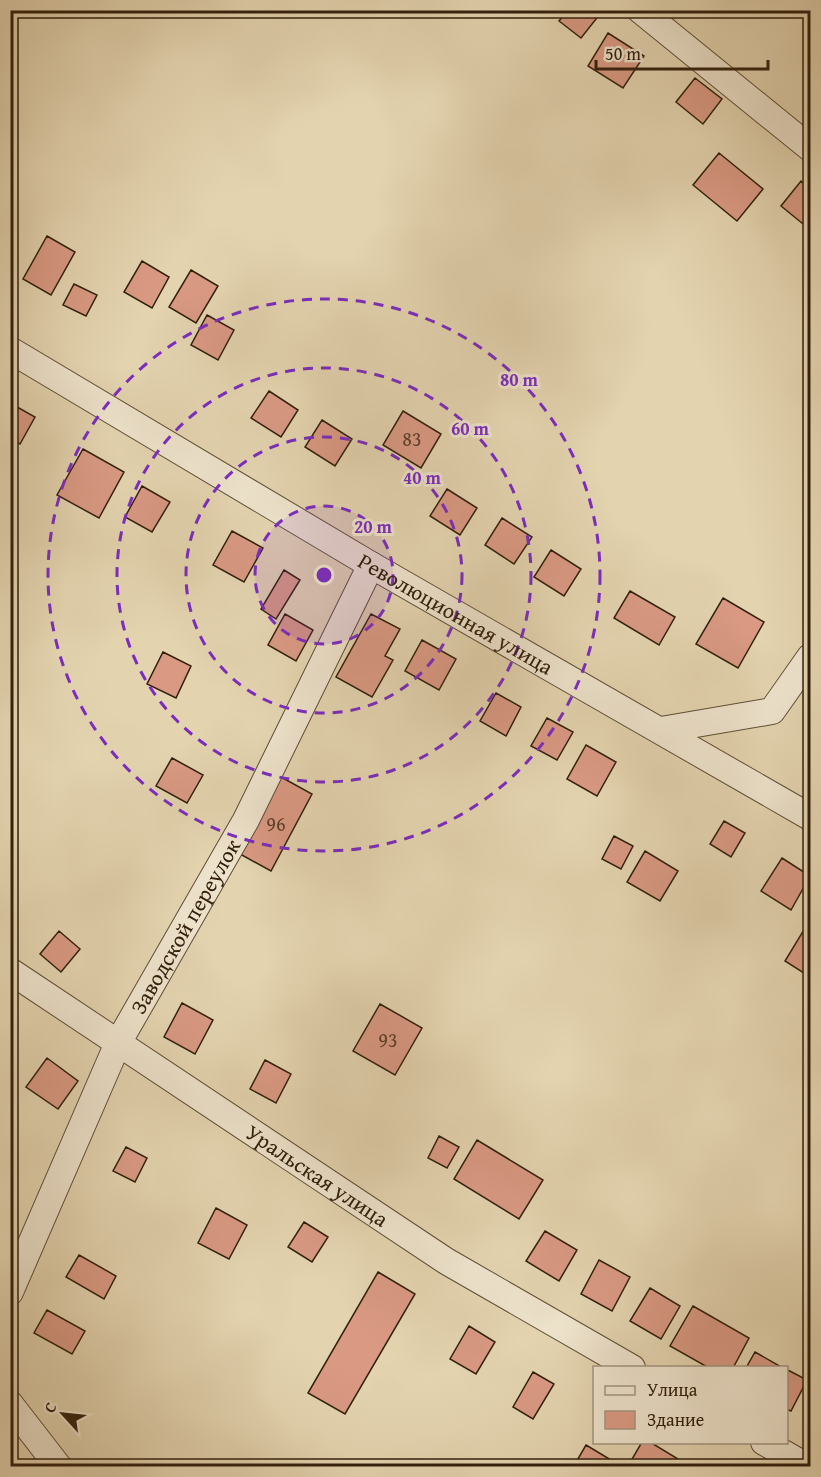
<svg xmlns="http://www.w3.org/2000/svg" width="821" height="1477" font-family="'Gentium Book Plus',serif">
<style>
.building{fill:#d99983;stroke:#32200c;stroke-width:1.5}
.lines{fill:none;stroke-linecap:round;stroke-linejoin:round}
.minor-casing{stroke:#5e4d35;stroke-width:28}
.minor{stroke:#ede2cb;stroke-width:26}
.ring{fill:none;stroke:#7b2cbf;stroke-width:3;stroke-dasharray:10 8}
.labels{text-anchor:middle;stroke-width:6;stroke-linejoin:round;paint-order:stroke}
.number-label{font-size:20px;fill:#5c3e2a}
.street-label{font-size:22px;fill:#32200c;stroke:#ede2cb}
.centre{fill:#7b2cbf;stroke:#ede2cb;stroke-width:3}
.ring-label{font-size:18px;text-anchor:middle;font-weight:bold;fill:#7b2cbf;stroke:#ede2cb;stroke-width:6;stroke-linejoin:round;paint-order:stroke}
</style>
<rect width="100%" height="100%" fill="#e3d3af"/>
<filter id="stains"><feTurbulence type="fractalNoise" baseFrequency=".00333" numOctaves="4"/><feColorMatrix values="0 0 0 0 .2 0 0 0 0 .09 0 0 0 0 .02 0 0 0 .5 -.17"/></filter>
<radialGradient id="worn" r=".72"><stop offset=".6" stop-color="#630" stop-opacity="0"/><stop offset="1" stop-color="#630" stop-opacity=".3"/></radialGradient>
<path class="building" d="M568,10H596L600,14L581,38L559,21Z
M608,33L644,56L623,88L588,66Z
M695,78L722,99L703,124L676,102Z
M719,153L763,189L737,221L693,185Z
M801,181L810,189V225L808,228L781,206Z
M47,236L75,252L51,295L23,279Z
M142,261L169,277L152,308L124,292Z
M191,270L218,286L196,323L169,307Z
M74,284L97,295L86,316L63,305Z
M207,315L234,330L218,360L191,345Z
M269,391L298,410L281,437L251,418Z
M10,403L35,417L20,444L10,439Z
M403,411L441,434L421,468L383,445Z
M322,420L352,439L335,466L305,447Z
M83,449L124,472L99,518L57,495Z
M142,486L170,502L152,532L125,517Z
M447,489L477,508L460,535L430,516Z
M502,518L532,537L514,564L485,545Z
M232,531L263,548L244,582L213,565Z
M551,550L581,569L564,596L534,577Z
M284,570L300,580L276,619L261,609Z
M630,591L675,617L659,645L614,618Z
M723,598L764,622L738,668L696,644Z
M285,614L313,630L296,661L268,645Z
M371,614L400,629L385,656L393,660L372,697L336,677Z
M422,640L456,659L439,690L405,671Z
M163,652L191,666L176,698L147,684Z
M496,693L521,707L506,736L480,721Z
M547,718L573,732L557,760L531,746Z
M586,745L616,762L597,796L567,779Z
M172,758L203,775L187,803L156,786Z
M281,777L312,794L271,871L240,854Z
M724,821L745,833L731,857L710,844Z
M614,836L633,846L621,869L602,859Z
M645,851L678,871L660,901L627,882Z
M782,858L810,876L791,910L761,891Z
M805,928L810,932V977L785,961Z
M59,931L80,949L61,972L40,954Z
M182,1003L213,1020L195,1054L164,1037Z
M380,1004L422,1028L395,1075L353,1051Z
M47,1058L78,1081L58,1109L26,1087Z
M265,1060L291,1074L276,1103L250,1089Z
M439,1136L459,1147L447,1168L428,1158Z
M477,1140L543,1180L519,1219L454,1179Z
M126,1147L147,1158L135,1182L113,1171Z
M216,1208L247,1225L229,1259L198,1243Z
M304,1222L328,1237L312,1262L288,1247Z
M545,1231L577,1250L559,1281L526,1261Z
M79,1255L116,1276L104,1299L66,1277Z
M599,1260L630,1277L612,1311L581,1294Z
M378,1272L415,1294L345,1414L308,1393Z
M650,1288L680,1306L661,1339L630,1321Z
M693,1306L749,1338L733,1368H709L670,1346Z
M47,1310L85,1331L72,1354L34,1333Z
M469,1326L495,1342L476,1374L450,1359Z
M755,1352L783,1368H746Z
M786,1369L807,1380L791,1411L786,1409Z
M533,1372L554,1384L533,1419L513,1407Z
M642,1442H650L683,1462L681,1466H628Z
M586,1445L616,1463L614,1466H579L575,1464Z"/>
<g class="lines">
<g class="minor-casing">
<g id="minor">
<path d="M640,10L810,148"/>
<path id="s1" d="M10,350L371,565L810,817"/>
<path d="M661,730L772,711L810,657"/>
<path id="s2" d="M10,971L446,1261L632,1368"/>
<path id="s3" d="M10,1292L118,1043L246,820L371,565"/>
<path d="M10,1404L58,1466"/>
<path d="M764,1442L806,1466"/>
</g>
</g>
<use href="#minor" class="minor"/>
</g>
<circle cx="324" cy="575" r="69" fill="#7b2cbf" fill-opacity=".12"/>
<g class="ring">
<circle cx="324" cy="575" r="69"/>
<circle cx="324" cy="575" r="138"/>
<circle cx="324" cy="575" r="207"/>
<circle cx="324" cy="575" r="276"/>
</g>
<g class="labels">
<g class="number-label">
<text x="412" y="446">83</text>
<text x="276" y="831">96</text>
<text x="388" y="1047">93</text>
</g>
<g class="street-label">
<text dy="8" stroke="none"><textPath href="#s1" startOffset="518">Революционная улица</textPath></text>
<text dy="8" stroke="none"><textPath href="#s3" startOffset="406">Заводской переулок</textPath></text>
<text dy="8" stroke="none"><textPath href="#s2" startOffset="369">Уральская улица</textPath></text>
</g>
</g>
<circle cx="324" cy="575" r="9" class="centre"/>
<g class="ring-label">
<text x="519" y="386">80 m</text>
<text x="470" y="435">60 m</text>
<text x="422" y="484">40 m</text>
<text x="373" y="533">20 m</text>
</g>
<rect width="821" height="1477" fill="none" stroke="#e3d3af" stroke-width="36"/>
<rect x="12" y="12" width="797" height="1453" fill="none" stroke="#32200c" stroke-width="3"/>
<rect x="18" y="18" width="785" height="1441" fill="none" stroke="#32200c" stroke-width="1.5"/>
<rect x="593" y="1366" width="195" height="78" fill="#ede2cb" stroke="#a2947f" stroke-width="1.5"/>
<rect x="605" y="1386" width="30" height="9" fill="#ede2cb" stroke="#a2947f" stroke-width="1.5"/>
<text x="647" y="1396" font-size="18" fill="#32200c">Улица</text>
<rect x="605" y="1411" width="30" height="18" fill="#d99983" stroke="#a2947f" stroke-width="1.5"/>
<text x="647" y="1426" font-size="18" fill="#32200c">Здание</text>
<g transform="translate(63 1414) rotate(297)" stroke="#ede2cb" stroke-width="4.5" paint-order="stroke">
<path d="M0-4.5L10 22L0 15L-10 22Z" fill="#32200c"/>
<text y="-9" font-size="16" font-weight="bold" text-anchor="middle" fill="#32200c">С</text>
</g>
<path d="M596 60v9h172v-9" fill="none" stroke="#32200c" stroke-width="3"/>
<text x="605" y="60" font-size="18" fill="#32200c" stroke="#ede2cb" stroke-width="4.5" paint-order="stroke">50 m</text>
<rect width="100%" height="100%" filter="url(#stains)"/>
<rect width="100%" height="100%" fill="url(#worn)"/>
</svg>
